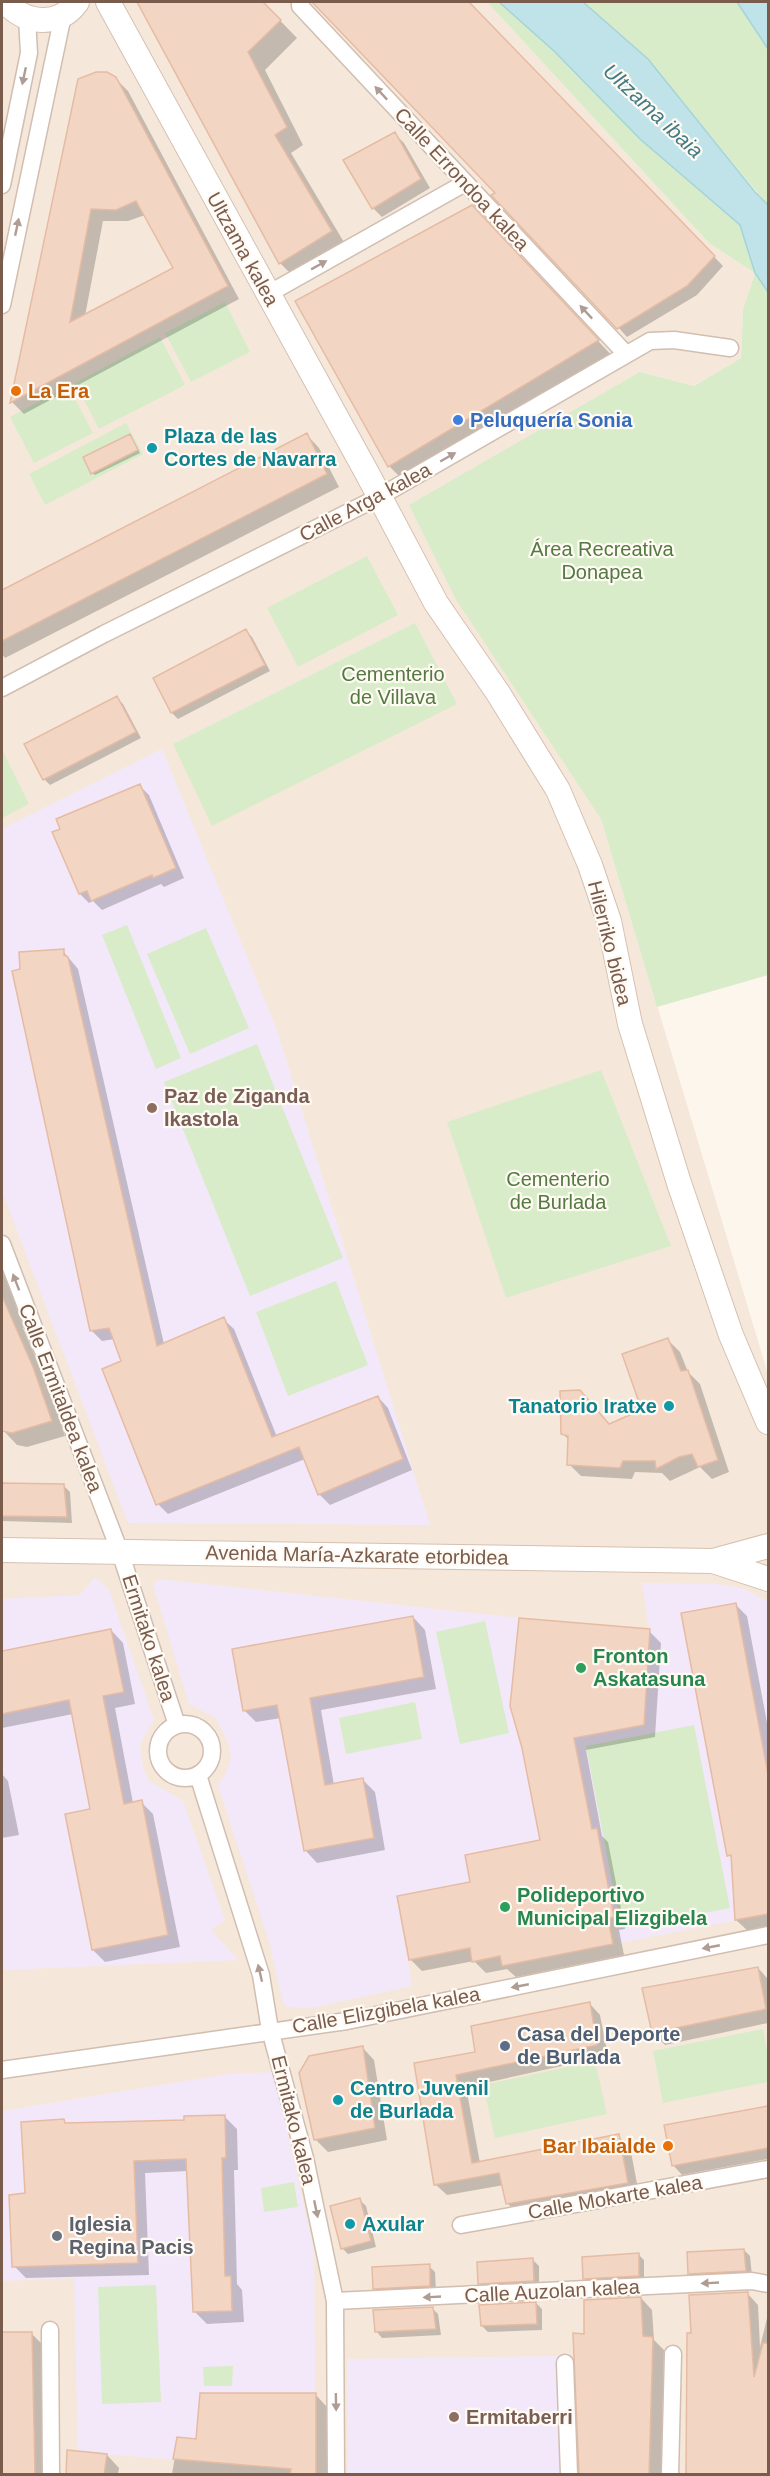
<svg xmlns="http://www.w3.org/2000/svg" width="770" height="2476" font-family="Helvetica,sans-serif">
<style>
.residential{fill:#f5e8da}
.education{fill:#f3e8fa}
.green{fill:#d8ecc9}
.water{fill:#bfe3e8;stroke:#a5d3da;stroke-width:1.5}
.shadow{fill:#0003;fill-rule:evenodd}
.building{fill:#f3d5c3;stroke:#e6bba3;stroke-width:1.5;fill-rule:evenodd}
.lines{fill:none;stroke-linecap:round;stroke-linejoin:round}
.street-casing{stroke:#d1beb0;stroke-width:19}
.secondary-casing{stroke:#d6c0b0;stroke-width:26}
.street{stroke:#fff;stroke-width:16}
.secondary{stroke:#fff;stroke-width:24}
.oneway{fill:#af9d94}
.food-dot{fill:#e8710a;stroke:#fffaf3;stroke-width:2}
.shop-dot{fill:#3f7fe0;stroke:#fffaf3;stroke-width:2}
.culture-dot{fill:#0f9aa8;stroke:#fffaf3;stroke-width:2}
.education-dot{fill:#8d6e63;stroke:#fffaf3;stroke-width:2}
.leisure-dot{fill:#2e9e5b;stroke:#fffaf3;stroke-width:2}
.service-dot{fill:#5c6f8a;stroke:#fffaf3;stroke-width:2}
.worship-dot{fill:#6b7280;stroke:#fffaf3;stroke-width:2}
.labels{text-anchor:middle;stroke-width:4.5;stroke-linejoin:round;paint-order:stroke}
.street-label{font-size:20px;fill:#7a5c4d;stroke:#fffaf3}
.food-label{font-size:20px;font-weight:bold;fill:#c56008;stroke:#fffaf3;text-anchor:start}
.shop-label{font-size:20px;font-weight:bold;fill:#366cbe;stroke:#fffaf3;text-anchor:start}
.culture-label{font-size:20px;font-weight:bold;fill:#0d838f;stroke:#fffaf3;text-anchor:start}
.park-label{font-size:20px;fill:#537a41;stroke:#fffaf3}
.education-label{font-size:20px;font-weight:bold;fill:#785e54;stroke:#fffaf3;text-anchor:start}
.leisure-label{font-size:20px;font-weight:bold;fill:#27864d;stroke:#fffaf3;text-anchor:start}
.service-label{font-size:20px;font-weight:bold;fill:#4e5e75;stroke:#fffaf3;text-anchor:start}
.worship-label{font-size:20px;font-weight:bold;fill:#5b616d;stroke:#fffaf3;text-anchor:start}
.water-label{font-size:21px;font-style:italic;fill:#437c86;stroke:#fffaf3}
</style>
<rect width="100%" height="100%" fill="#fdf6ec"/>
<path class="residential" d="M2,2H487L709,243L755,273L743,309L741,358L694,386L640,372L601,819L768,1374V2474H2Z"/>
<path class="education" d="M162,749L277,1030L430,1525L128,1523L2,1191V829Z
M95,1577L109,1590L154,1720L140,1744L143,1768L149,1781L183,1801L225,1920L211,1930L238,1960L2,1970V1599L80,1595Z
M159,1579L519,1618L649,1629L642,1583L717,1584L745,1589L765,1600L768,1603V1914L619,1943L596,1828L466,1855L470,1882L397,1896L412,1986L311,2008L288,2007L283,2002L269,1941L218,1785L227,1771L231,1757L229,1744L216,1718L189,1704L153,1584Z
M274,2072L314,2251L316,2471L78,2452L74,2278L2,2281V2111L229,2074Z
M561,2356V2474H348L347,2359Z"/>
<path class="green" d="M487,2H506L640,139L740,225L755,273L768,292V975L657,1007L601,819L455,598L409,505L640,372L694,386L741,358L743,309L755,273L709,243Z
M583,2H737L768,49V206L648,59Z
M225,302L250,352L191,382L165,333Z
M160,337L185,385L99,429L75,383Z
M68,386L93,433L34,463L10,417Z
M126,423L143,454L45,505L29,474Z
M367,556L398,615L298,667L267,608Z
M415,623L457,704L212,826L173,744Z
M2,749L29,804L2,818Z
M127,925L181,1058L156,1069L102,935Z
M206,928L249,1028L190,1054L147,954Z
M257,1044L343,1258L250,1296L164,1082Z
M601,1070L671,1246L506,1298L447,1122Z
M336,1281L368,1365L288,1396L256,1312Z
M485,1621L509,1733L460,1744L436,1632Z
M415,1702L422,1739L346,1754L339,1718Z
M694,1725L730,1908L621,1929L586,1746Z
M763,2029L768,2056V2082L663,2103L653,2051Z
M595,2061L607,2114L495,2138L483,2085Z
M294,2182L298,2207L264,2212L261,2188Z
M156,2285L161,2402L102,2404L98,2287Z
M233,2366L232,2386H204L203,2367Z"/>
<path class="water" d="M499,2H583L648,59L755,192L768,205V292L755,273L740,225L640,139L555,52Z
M737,2H768V49Z"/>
<path class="shadow" d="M139,2H262L297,38L265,70L303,145L291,153L348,249L297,280L280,263Z
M324,2H467L723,266L697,295L627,337L498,193L319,7Z
M115,78L128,91L239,299L24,414L12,402L79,80ZM145,215L175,269L85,316L103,221H128Z
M395,134L404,143L430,188L382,217L373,208Z
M489,224L614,358L406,483L389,466Z
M307,435L319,448L339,487L5,658L2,654V592Z
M132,438L140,453L95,475L92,473Z
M246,631L252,637L270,671L178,719L172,713L155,678Z
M117,698L123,704L141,738L50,785L44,779Z
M140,786L149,795L184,878L164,887L161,884L102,910L93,901L89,903L80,894Z
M63,951L78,969L164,1344L223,1319L234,1329L277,1437L378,1397L388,1408L412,1470L330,1505L319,1494L305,1459L168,1514L158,1504L123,1362L115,1339L102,1341L92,1331Z
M2,1266L24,1327L23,1328L47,1384L65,1436L27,1447L17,1445L2,1429Z
M668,1340L680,1352L688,1372L700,1384L729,1472L712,1479L700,1467L670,1481L662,1473L635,1472L632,1479L581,1476L569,1464L570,1441L562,1433L592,1405L610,1425L634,1415L642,1406Z
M2,1484L64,1486L70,1492L72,1523L2,1521Z
M735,1604L747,1616L768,1728V1927L748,1931L736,1920L733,1860L729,1855Z
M413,1617L425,1630L436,1689L321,1710L334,1785L363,1780L375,1792L385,1850L317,1863L305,1850L281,1718L256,1722L244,1710Z
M520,1619L649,1631L661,1643L655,1737L586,1750L602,1836L608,1842L625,1929L619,1930L624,1955L516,1977L507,1969L486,1973L474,1961L422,1971L410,1959L472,1883L542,1841Z
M111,1630L123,1643L135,1704L115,1708L133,1803L141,1802L153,1814L180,1947L105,1962L93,1950L92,1810L73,1714L2,1728V1652Z
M2,1774L8,1781L19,1835L2,1838Z
M758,1968L768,1979V2023L665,2045L653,2033Z
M589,2003L600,2015L608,2056L466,2087L480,2163L618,2136L630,2147L639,2194L519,2214L507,2203L504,2185L447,2195L435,2184L416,2064L477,2053Z
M362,2047L374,2060L387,2140L328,2152L315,2139Z
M768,2107V2159L682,2175L673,2165L666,2126Z
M225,2117L237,2129L238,2170H234L237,2284L242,2290L244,2322L207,2324L194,2311L188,2171L145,2173L149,2275L26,2278L14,2266L26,2195L63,2121L67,2124L185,2121Z
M360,2200L366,2206L376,2247L348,2254L342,2248Z
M744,2250L750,2256L752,2276L695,2279L689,2273Z
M638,2254L644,2260V2281L591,2284L585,2278Z
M533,2260L539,2266V2286L486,2289L480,2283Z
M429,2266L435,2272L436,2291L381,2294L375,2288Z
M747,2293L758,2305L760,2347L768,2314V2474H687L693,2335Z
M641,2298L652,2310L654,2340L664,2350L661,2474H580L586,2335Z
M536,2303L542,2309V2330L488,2332L482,2326Z
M432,2308L438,2314L441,2335L382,2338L376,2331Z
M2,2334H32L45,2347L47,2474H2Z
M315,2394L327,2407L329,2474H172L178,2439L198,2441Z
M107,2455L119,2468L118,2474H68Z"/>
<path class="building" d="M137,2H263L281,20L248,52L287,127L275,135L332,231L279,264Z
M312,2H469L715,256L687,286L617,329L491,195L495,193Z
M96,72H107L116,77L228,286L10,403L78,79ZM136,201L173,268L70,322L91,209L116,210Z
M395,132L421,179L372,209L343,160Z
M472,205L599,340L388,467L295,301Z
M307,433L327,474L2,641V590Z
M130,434L138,450L91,474L83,457Z
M246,629L265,665L171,713L153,678Z
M117,696L136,732L43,780L24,744Z
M140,784L176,868L153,878L152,875L91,901L87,891L79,894L52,832L60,829L56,819Z
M64,949V955L68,957L157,1346L224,1317L272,1437L378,1396L403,1459L318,1495L299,1447L156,1505L102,1369L121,1361L109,1328L90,1331L12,971L20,969L19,952Z
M2,1296L33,1367L52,1421L12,1433L2,1431Z
M668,1338L681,1371L688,1370L718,1460L698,1467L692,1454L679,1457L656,1469L655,1461H623L620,1468L567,1465L568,1436L561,1434L560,1391L580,1390L609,1424L632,1414L630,1409L640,1405L622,1354Z
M2,1483L64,1484L67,1517L2,1516Z
M736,1603L768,1774V1914L735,1920L731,1855L727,1856L681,1613Z
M413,1616L424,1677L310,1698L325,1785L363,1778L374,1838L304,1851L277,1705L243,1711L232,1649Z
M519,1618L650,1629L644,1725L574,1738L592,1829L597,1828L614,1917L608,1918L613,1944L502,1966L500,1956L472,1962L470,1948L409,1960L397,1896L470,1882L465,1855L540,1840L522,1748L510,1706Z
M111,1629L124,1692L103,1696L124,1804L142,1800L168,1935L92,1950L65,1814L90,1809L69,1700L2,1714V1651Z
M758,1967L766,2009L652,2033L642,1988Z
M590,2002L597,2045L456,2075L472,2163L619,2134L628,2183L506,2204L499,2173L434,2185L414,2063L475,2052L471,2026Z
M363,2046L375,2128L314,2140L299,2073L309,2056Z
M768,2106V2148L672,2166L664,2125Z
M225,2115L226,2158H222L225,2276H231L232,2311L193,2312L186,2159L134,2161L138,2263L12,2267L9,2195L25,2193L21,2122L64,2119L65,2123L184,2120V2116Z
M360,2198L371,2241L341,2249L330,2206Z
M744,2249L746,2271L688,2274L687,2252Z
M639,2253V2276L583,2279L582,2257Z
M533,2258L534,2281L478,2284L477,2262Z
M430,2264V2286L373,2289L372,2267Z
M748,2292L754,2377L763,2343H768V2475H686L687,2333H691L689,2295Z
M641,2297L643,2336L653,2337L649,2475H579L573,2333L584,2334V2300Z
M536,2302L537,2324L481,2326L479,2305Z
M433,2307L436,2329L375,2332L373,2310Z
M2,2332H32L35,2475H2Z
M200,2393H316V2475H290L291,2469L173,2459L177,2437L196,2439Z
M67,2450L107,2454L104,2475H66Z"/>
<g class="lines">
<g class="street-casing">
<path id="street" d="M300,2V6L626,354
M2,185L29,53L27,18
M268,294L465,183
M2,305L63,15
M2,688L104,634L379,497L650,341L674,340L730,348
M2,1244L120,1552L177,1725
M158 1751a27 27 0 1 1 54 0a27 27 0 1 1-54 0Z
M198,1775L261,1975L270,2030L305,2158L335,2301L336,2474
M2,2070L347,2021L768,1935
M461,2225L768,2169
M335,2301L752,2281L768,2284
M50,2330L51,2474
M565,2363L569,2474
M670,2474L673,2354"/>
</g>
<g class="secondary-casing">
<path id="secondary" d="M6,2C24,24 59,28 77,2
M108,2L367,473L436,603L498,693L558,790L590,865L609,921L630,1024L679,1183L731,1335L768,1422
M2,1550L713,1561L768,1546
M713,1561L768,1579"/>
</g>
<use href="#street" class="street"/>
<use href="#secondary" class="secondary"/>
</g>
<defs><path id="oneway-solid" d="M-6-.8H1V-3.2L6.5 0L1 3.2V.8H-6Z" transform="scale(1.5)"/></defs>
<g class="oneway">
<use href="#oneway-solid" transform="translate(24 76) rotate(102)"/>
<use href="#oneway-solid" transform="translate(381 93) rotate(-133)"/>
<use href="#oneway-solid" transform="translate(17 227) rotate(-78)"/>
<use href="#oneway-solid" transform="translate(319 265) rotate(-29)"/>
<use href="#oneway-solid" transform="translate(586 312) rotate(-133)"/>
<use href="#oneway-solid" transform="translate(448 457) rotate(-30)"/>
<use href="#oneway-solid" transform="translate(16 1282) rotate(-111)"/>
<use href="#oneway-solid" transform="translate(711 1947) rotate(169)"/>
<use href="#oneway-solid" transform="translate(260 1973) rotate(-103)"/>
<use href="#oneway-solid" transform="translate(520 1986) rotate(169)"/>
<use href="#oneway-solid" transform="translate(316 2209) rotate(78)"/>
<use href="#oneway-solid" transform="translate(710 2283) rotate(177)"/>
<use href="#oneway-solid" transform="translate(432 2297) rotate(177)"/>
<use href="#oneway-solid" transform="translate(336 2402) rotate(89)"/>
</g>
<g class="food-dot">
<circle cx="16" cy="391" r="6"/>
<circle cx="668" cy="2146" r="6"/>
</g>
<circle class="shop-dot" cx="458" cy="420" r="6"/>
<g class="culture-dot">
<circle cx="152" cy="448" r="6"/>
<circle cx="669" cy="1406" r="6"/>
<circle cx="338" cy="2100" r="6"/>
<circle cx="350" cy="2224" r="6"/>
</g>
<g class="education-dot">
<circle cx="152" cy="1108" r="6"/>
<circle cx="454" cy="2417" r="6"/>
</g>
<g class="leisure-dot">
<circle cx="581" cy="1668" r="6"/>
<circle cx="505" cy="1907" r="6"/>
</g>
<circle class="service-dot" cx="505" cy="2046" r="6"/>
<circle class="worship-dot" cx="57" cy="2236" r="6"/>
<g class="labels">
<g class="street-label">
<text transform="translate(462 179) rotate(47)" y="7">Calle Errondoa kalea</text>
<text transform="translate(243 249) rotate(61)" y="7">Ultzama kalea</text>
<text transform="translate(365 502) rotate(-28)" y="7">Calle Arga kalea</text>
<text transform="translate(610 943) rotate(76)" y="7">Hilerriko bidea</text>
<text transform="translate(61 1398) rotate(69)" y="7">Calle Ermitaldea kalea</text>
<text transform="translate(357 1555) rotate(1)" y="7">Avenida María-Azkarate etorbidea</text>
<text transform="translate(149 1638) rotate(72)" y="7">Ermitako kalea</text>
<text transform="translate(386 2010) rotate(-10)" y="7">Calle Elizgibela kalea</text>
<text transform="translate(294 2120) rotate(76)" y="7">Ermitako kalea</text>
<text transform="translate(615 2197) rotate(-10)" y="7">Calle Mokarte kalea</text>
<text transform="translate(552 2291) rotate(-3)" y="7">Calle Auzolan kalea</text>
</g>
<g class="food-label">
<text x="28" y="398">La Era</text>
<text x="656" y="2153" text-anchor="end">Bar Ibaialde</text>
</g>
<g class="shop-label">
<text x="470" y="427">Peluquería Sonia</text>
</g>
<g class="culture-label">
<text x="164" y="443">Plaza de las<tspan x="164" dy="23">Cortes de Navarra</tspan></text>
<text x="657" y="1413" text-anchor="end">Tanatorio Iratxe</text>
<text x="350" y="2095">Centro Juvenil<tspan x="350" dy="23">de Burlada</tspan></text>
<text x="362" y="2231">Axular</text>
</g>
<g class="park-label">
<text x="602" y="556">Área Recreativa<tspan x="602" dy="23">Donapea</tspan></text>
<text x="393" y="681">Cementerio<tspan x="393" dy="23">de Villava</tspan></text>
<text x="558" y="1186">Cementerio<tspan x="558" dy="23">de Burlada</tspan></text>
</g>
<g class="education-label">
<text x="164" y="1103">Paz de Ziganda<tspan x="164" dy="23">Ikastola</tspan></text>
<text x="466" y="2424">Ermitaberri</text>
</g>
<g class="leisure-label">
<text x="593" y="1663">Fronton<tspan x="593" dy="23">Askatasuna</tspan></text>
<text x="517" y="1902">Polideportivo<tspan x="517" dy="23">Municipal Elizgibela</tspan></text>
</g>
<g class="service-label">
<text x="517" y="2041">Casa del Deporte<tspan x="517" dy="23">de Burlada</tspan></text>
</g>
<g class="worship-label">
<text x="69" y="2231">Iglesia<tspan x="69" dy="23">Regina Pacis</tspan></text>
</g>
<g class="water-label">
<text transform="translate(653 111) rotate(43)" y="7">Ultzama ibaia</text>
</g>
</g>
<rect width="770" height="2476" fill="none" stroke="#7a5c4d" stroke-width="6"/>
</svg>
